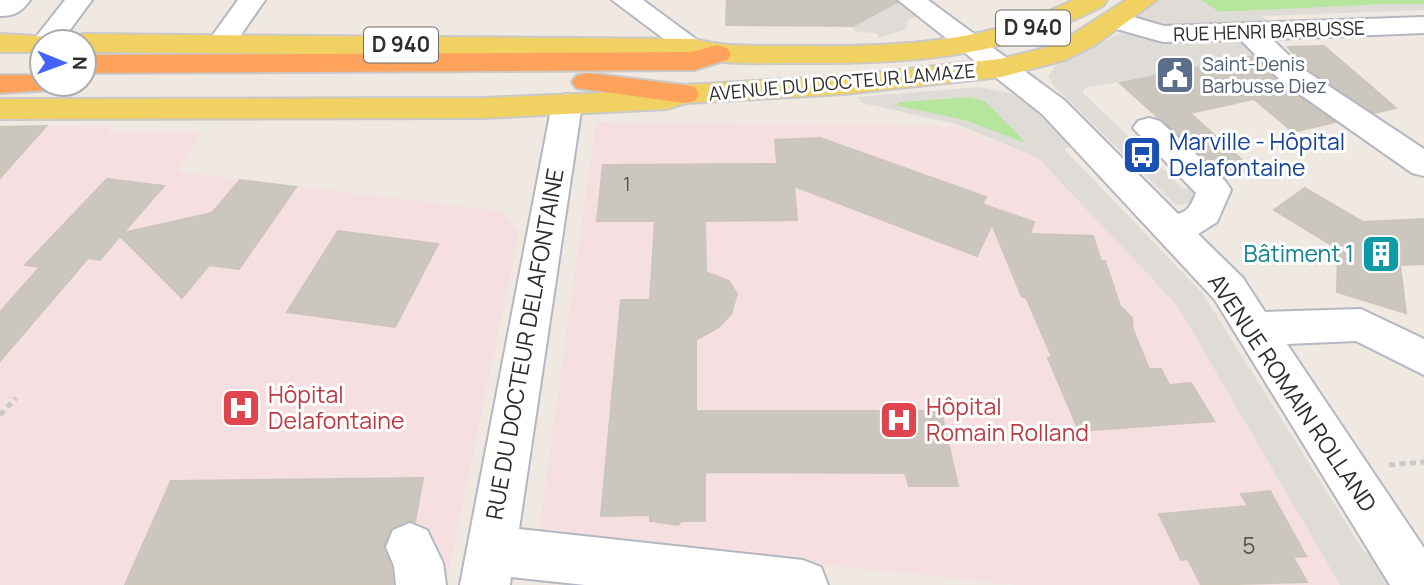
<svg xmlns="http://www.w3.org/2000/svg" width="1424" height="585" font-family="Manrope,sans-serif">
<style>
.medical{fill:#f5dfe0}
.green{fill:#b6e59e}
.plaza{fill:#dfdcd8;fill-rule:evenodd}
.building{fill:#cbc7bf;stroke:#cbc5ba;stroke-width:2}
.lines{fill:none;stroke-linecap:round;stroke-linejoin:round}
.minor-casing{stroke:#b4b7c1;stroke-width:4}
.major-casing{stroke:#c9c9c9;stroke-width:4}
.highway-casing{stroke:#c9c9c9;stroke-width:4}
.path{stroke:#c9c9c9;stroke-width:5;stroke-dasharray:6 4.5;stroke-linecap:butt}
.minor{fill:#fff;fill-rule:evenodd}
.major{fill:#f2d163;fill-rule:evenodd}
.highway{fill:#ffa35c;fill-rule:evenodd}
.labels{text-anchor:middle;stroke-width:6;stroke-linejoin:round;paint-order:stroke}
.far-street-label{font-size:19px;fill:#2e2e2e;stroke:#fff}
.far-service-label{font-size:19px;fill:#4e5e75;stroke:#fff;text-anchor:start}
.number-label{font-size:19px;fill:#555452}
.shield{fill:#fff;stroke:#6d6d6d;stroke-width:2}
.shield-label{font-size:21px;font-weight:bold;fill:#2e2e2e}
.transit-label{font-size:23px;fill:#164399;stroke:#fff;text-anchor:start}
.culture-label{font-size:23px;fill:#0d838f;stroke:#fff;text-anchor:end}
.street-label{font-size:23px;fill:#2e2e2e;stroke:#fff}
.health-label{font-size:23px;fill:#be3a42;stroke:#fff;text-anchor:start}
.near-number-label{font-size:23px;fill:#555452}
</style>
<rect width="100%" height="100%" fill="#efe9e1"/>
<path class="medical" d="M596,122L953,126L1038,158L1177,305L1340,585H1018L538,536Z
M110,125L107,132H201L178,172L501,211L519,232L446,585H0V126Z"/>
<path class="green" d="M1201,0H1424V4L1218,12Z
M968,97L985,101L1028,144L898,106V102Z"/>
<path class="plaza" d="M893,0L918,16L908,20L905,30L879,38L877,33L856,32L853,26Z
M1160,0H1201L1219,12L1383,4H1424V10L1261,16L1281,26L1165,30L1137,16Z
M1120,33L1171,38L1176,44L1220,43L1217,37L1239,36L1258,55L1211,64L1215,68L1155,81L1150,77L1084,88L1083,93L1184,189L1204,186L1199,202L1176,205L1054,86L1048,77L1055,66Z
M980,87L1010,93L1036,110L1070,146L1064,149L1203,294L1365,553H1379L1399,585H1340L1177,305L1038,158L956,124L862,103L856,97ZM968,97L985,101L1026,143L965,120L898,106V102Z"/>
<path class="building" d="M727,0H895L897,2L853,26L726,25Z
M1324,46L1396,108L1374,113L1305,67L1288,47Z
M1253,56L1279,83L1335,122L1293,132L1254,99L1190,113L1253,170L1224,177L1120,83Z
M46,126L0,178V127Z
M820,138L986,197L982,204L1034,222L1030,234L1093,236L1101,261H1105L1120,306L1132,318L1133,330L1149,369H1161L1169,385L1191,383L1214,421L1079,431L1048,358L1052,357L1026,297H1022L992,224L977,256L794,186L797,220L705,221L706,272L729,281L737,294L731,314L719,327L696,340V411H941L958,486H909L905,473L705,472V521H681L678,525L650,521V515L601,516L621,300H650L655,221H597L603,165L777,164L775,140Z
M107,179L164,186L123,233L212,213L240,180L296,187L239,269L209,265L182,298L120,236L100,260L88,258L0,361V312L40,267L25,265Z
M1305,188L1363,222L1424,219V264L1400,265L1406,313L1337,292L1338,249L1274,210Z
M338,231L438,244L395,327L287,312Z
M423,478L415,522L409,521L392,528L384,546L391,567L393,585H125L171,481Z
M1270,491L1306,556L1293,557L1307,582L1201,585L1188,559L1181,560L1159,514L1248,506L1241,494Z"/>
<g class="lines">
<g class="minor-casing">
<path id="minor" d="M0,0H30C22,12 14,16 0,16Z
M65,0H92L61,42H42V50L36,48L32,42Z
M238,0H265L231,49L221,52L211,49L207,43Z
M612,0H643L708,48L704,54L694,57L684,54Z
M898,0H928L1064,100L1178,214C1189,211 1192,203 1196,193L1133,128L1138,121L1149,118L1160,121L1226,182L1231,190L1217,222L1198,234L1243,278L1265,312L1361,309L1424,339V375L1356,341L1287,344L1424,548V585H1390L1215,300L1042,114Z
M1116,12L1164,26L1424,17V33L1272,39L1303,69L1424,149V176L1412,173L1281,81L1241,40L1163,42L1106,26L1102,20L1106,14Z
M567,94L578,97L582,104L519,529L803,560L821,567L828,585H585L511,577L510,585H460L552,104L556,97Z
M410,523L427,530L443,563L446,585H396L394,566L386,547L393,530Z"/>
</g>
<g class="major-casing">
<path id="major" d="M1073,0H1107L1103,6C1001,59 908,64 794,63C760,63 726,65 693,57L84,52V42H70L74,37L84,34L694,39C727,48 761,45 795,46C892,47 986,44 1073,0Z
M1126,0H1157L1095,45L1065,60L1001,77L844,94L686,103L667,109L483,118L0,119V99L483,98L666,90L684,85L844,76L1000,59L1045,48L1075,33Z
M0,34L52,37L56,42H42V52H0Z"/>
</g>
<g class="highway-casing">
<path id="highway" d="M717,45L727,48L731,54L727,60L694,70L84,73V55L692,52Z
M587,73L684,85L695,87L699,94L695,101L684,103L576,88L572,82L576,76Z
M0,75H42V84H57L53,90L0,93Z"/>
</g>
<path class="path" d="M0,415L16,398
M1389,465L1424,462"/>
<use href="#minor" class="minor"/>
<use href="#major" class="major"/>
<use href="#highway" class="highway"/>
</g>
<defs>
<g id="civic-square" transform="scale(2.0125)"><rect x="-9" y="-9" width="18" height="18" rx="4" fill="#5c6f8a" stroke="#fff"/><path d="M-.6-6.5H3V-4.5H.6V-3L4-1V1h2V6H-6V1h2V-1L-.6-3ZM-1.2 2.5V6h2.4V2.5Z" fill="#fff"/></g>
<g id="bus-square" transform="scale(2.0125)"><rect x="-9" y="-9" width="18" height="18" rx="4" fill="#1a4fb4" stroke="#fff"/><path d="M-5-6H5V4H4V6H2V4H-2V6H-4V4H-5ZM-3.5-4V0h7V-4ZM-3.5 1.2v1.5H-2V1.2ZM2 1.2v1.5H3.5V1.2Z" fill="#fff"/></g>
<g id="building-square" transform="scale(2.0125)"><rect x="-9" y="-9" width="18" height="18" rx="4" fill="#0f9aa8" stroke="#fff"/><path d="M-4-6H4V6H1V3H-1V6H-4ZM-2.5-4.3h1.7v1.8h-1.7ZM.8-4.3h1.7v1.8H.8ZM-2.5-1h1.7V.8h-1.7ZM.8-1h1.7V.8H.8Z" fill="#fff"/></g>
<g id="hospital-square" transform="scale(2.0125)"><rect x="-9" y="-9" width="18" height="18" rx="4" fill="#e0444e" stroke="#fff"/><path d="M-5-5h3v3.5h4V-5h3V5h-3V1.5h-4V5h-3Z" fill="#fff"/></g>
</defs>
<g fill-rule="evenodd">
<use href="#civic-square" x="1175" y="75"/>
<use href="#bus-square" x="1142" y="155"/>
<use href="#building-square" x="1381" y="254"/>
<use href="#hospital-square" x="241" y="408"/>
<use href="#hospital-square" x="899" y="420"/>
</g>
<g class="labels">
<g class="far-street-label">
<text transform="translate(1269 31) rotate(-2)" y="7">RUE HENRI BARBUSSE</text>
<text transform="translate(842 82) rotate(-5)" y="7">AVENUE DU DOCTEUR LAMAZE</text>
</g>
<g class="far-service-label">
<text x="1202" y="71">Saint-Denis<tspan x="1202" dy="22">Barbusse Diez</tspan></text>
</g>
<g class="number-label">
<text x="627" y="191">1</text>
</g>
<g class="shield">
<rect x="996" y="10.5" width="74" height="35" rx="5"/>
<rect x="364" y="27.5" width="74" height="35" rx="5"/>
</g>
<g class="shield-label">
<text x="1033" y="35">D 940</text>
<text x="401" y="52">D 940</text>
</g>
<g class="transit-label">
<text x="1169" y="150">Marville - Hôpital<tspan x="1169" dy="26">Delafontaine</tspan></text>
</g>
<g class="culture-label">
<text x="1354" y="262">Bâtiment 1</text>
</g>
<g class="street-label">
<text transform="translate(525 344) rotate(-80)" y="8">RUE DU DOCTEUR DELAFONTAINE</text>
<text transform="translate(1292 393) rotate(56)" y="8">AVENUE ROMAIN ROLLAND</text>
</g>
<g class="health-label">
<text x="268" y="403">Hôpital<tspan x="268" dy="26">Delafontaine</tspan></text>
<text x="926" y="415">Hôpital<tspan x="926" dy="26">Romain Rolland</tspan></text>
</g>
<g class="near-number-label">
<text x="1249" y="554">5</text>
</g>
</g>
<g transform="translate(63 63) rotate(91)"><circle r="33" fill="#ffffff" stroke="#ababab" stroke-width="2"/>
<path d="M0-5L12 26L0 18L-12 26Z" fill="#4264fb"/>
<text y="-10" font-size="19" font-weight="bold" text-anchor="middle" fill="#2e2e2e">N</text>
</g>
</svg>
